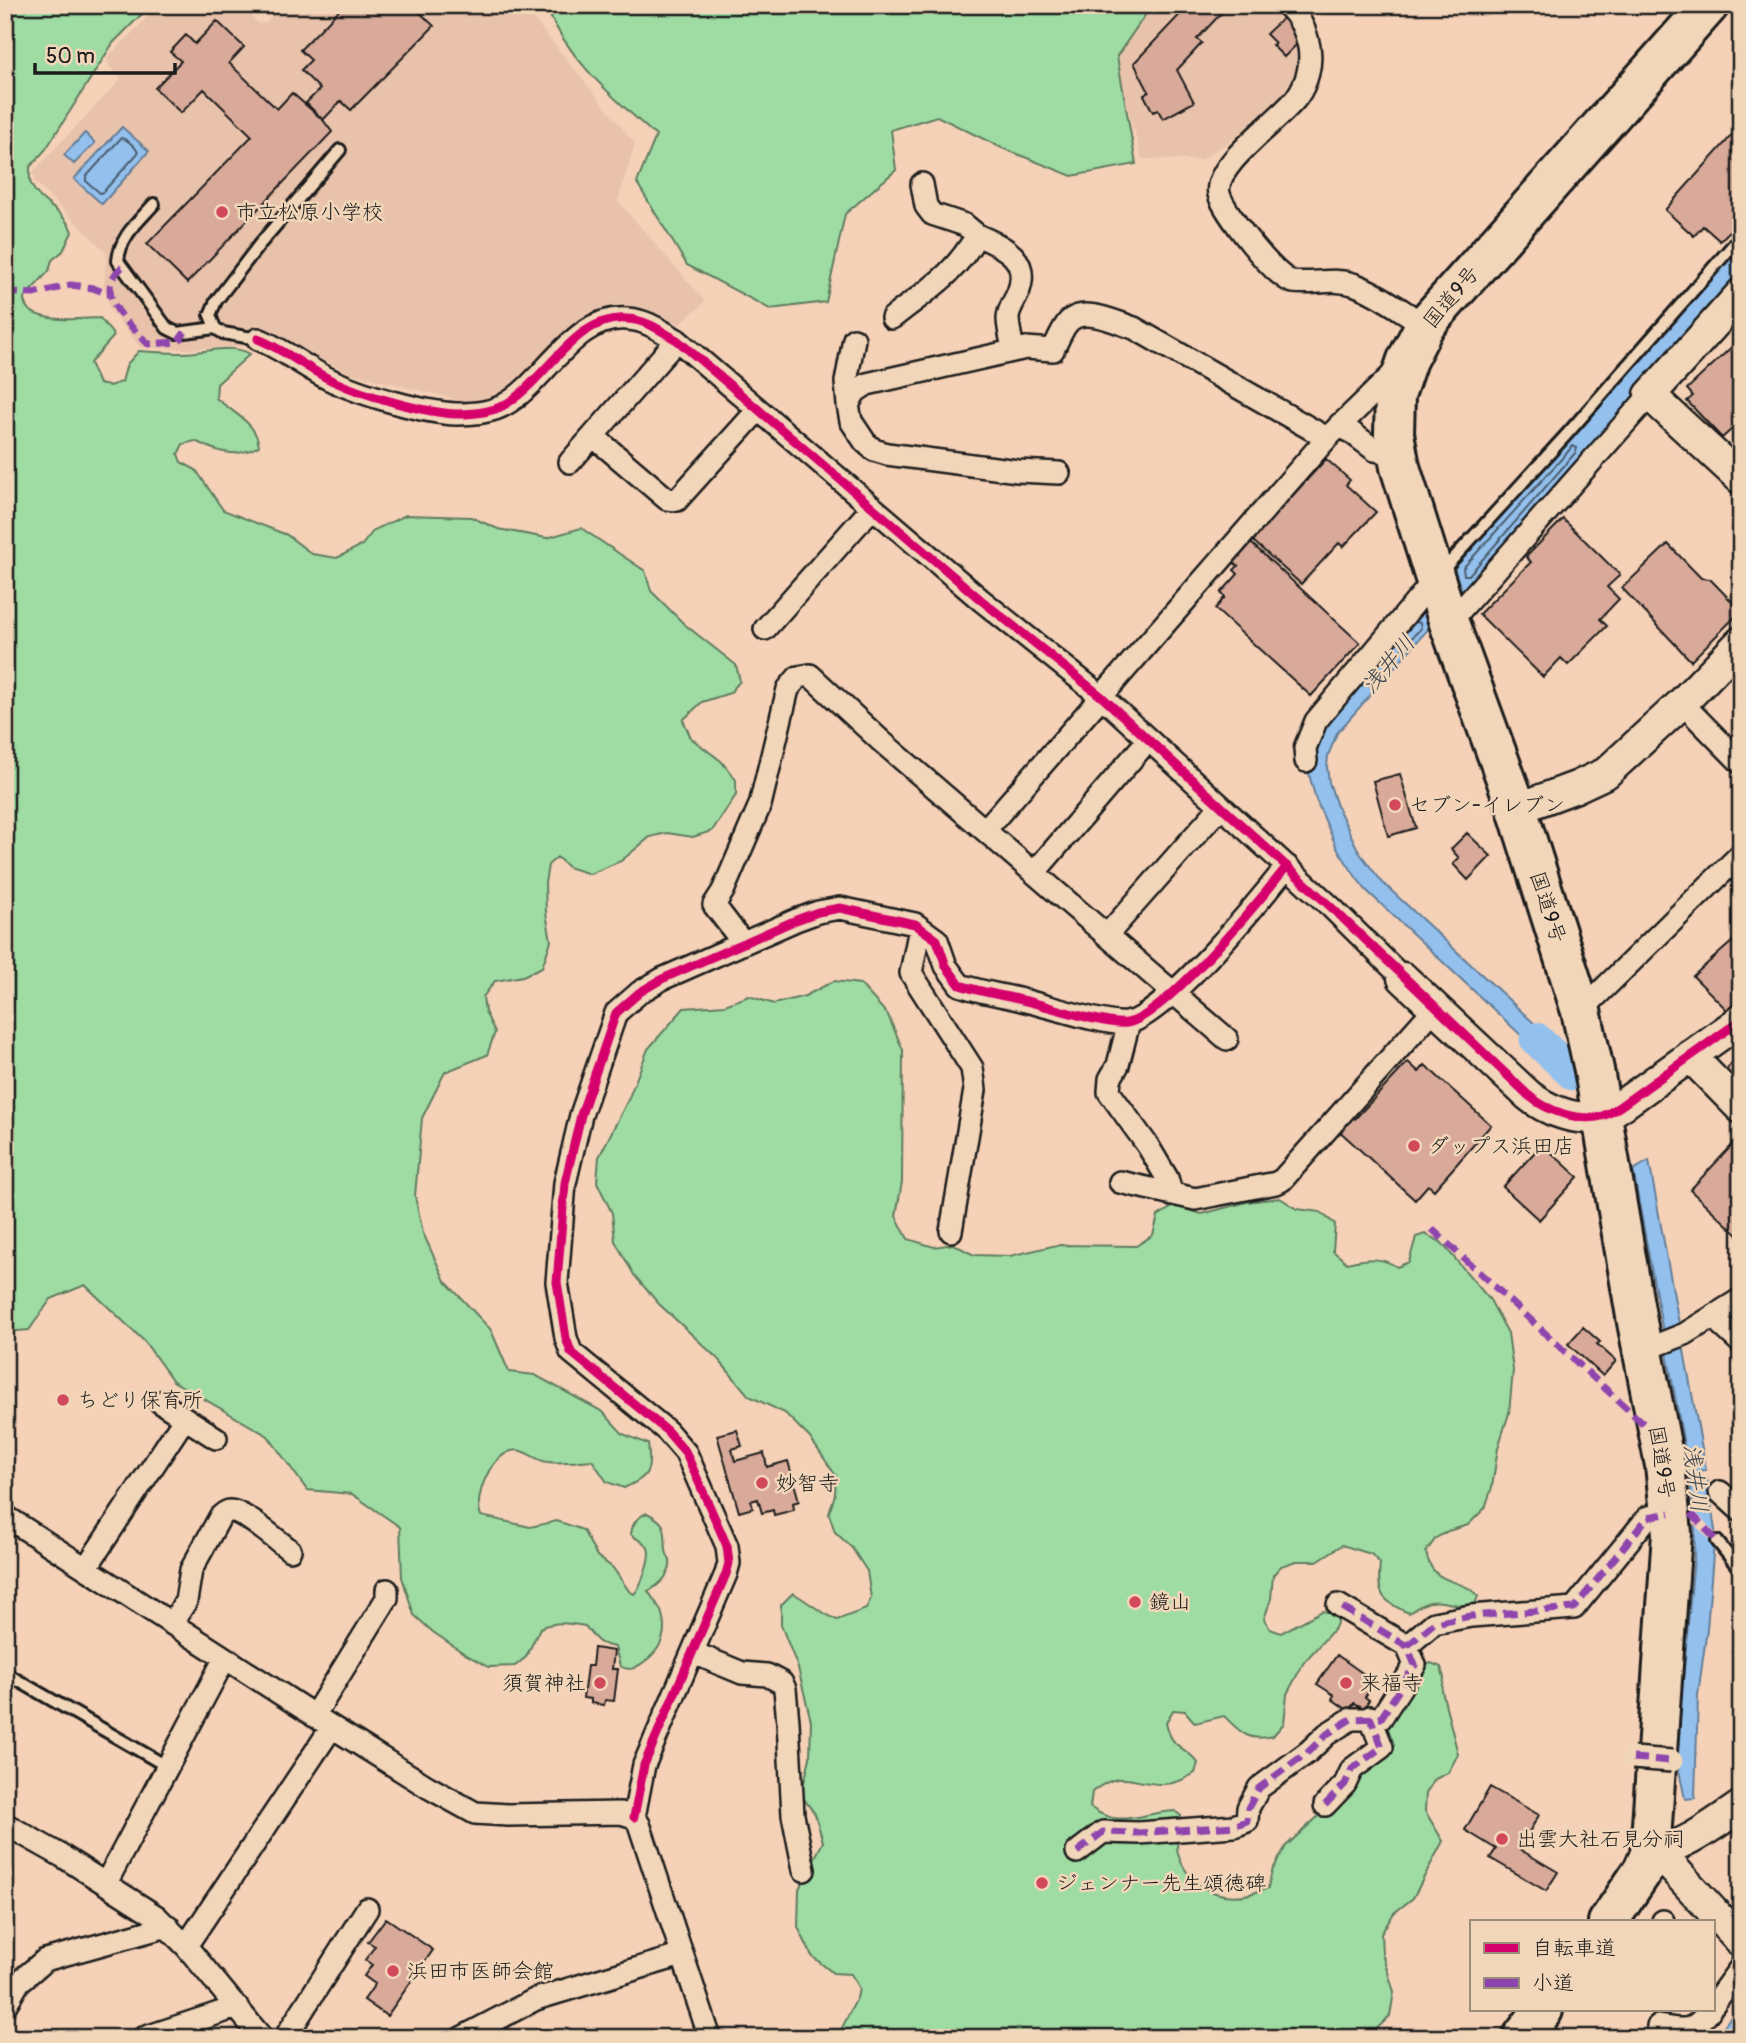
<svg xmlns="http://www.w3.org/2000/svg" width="1746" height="2043" font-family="Pangolin,'Klee One',sans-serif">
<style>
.built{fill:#e9c2ab}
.green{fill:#9fdca3;stroke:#5e7c60;stroke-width:2}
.water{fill:#93c0ed;stroke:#637e99;stroke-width:2}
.pier{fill:#f5d1b7}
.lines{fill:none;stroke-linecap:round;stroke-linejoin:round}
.shore{stroke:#4c5e70;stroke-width:2}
.river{stroke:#93c0ed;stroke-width:33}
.building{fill:#d9aa9a;stroke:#1c1c1c;stroke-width:2}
.lane-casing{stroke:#1c1c1c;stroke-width:16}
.street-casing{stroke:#1c1c1c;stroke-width:26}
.secondary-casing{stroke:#1c1c1c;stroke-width:35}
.highway-casing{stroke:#1c1c1c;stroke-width:44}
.lane{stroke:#f2d6b9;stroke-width:10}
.street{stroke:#f2d6b9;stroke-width:21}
.secondary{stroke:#f2d6b9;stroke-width:30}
.highway{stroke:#f2d6b9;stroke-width:38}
.street-bridge-casing{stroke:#1c1c1c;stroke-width:26;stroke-linecap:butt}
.street-bridge{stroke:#f2d6b9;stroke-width:21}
.quiet{stroke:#8e44ad;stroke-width:7;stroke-dasharray:14 7;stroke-linecap:butt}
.cycleway-casing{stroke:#f2d6b9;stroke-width:13}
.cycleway{stroke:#d6006c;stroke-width:9}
.poi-dot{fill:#d1495b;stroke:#f2d6b9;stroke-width:2.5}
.labels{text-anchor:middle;stroke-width:5;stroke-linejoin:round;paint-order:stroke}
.poi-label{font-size:21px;fill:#1c1c1c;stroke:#f2d6b9;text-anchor:start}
.street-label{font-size:21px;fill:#1c1c1c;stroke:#f2d6b9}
.water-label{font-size:23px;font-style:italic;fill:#3a4550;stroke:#f2d6b9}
</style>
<rect width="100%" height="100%" fill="#f5d1b7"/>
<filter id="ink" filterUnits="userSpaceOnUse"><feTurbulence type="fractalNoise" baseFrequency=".0143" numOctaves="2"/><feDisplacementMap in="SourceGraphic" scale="14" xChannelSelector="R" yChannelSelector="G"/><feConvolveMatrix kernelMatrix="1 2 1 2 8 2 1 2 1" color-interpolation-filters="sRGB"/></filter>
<g filter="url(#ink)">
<path class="built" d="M160,5H240L259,24L266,23L280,5H494L528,12L635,144L618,201L704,300L702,305L674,329L649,313L618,305L605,308L576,323L546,356L506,392L485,401L470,403L350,373L323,360L262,327L256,349L247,346L186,349L140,347L110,310L104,285L107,253L35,182L33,172L121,79L109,66L107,58Z
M1133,5H1312L1315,28L1295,83L1281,102L1253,126L1201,160L1142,159L1112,50Z"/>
<path class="green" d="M5,5H151L113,43L46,149L30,167C30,171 29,180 31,184C39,204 64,209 72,232L63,251L52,260L49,271L24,298C24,325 80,319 100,318L114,336L90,363L99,384L109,386L122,382L127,364L139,351C154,352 169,353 184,353C204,353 231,343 250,354L217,384L216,398C233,413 256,422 259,446C236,459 217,452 195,441L183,444L178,454L181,462L196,470L223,510L287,535L312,554L337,558L362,545L374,530L406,515L471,517L498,529L547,538L581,528L645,571L651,591L684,624L736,665L740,681L730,693L702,702L683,720L691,738L721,761L736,780V795L712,831L693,837L667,833L650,837L621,861L590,874L568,867L557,857L548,865L545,883L546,913L551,941L542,967L523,976L495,981L483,997L485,1012L495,1032L487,1055L445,1072L422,1118L415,1196L423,1233L445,1281L491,1330L509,1372L535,1375L603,1412L623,1434L648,1444C651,1472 650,1476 624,1488L607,1482L592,1460C578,1461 562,1464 548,1462C535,1461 524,1447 511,1451C490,1458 473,1496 481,1516L530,1527L557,1521L583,1530L597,1556L613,1568L629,1591L634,1594C640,1589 652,1557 648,1548C645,1541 636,1540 631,1534C632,1523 637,1517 647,1513C669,1524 664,1530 666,1550C666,1554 669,1557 670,1561C672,1573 659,1586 648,1591C652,1598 660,1606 662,1614C668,1635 661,1650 644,1662C635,1668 630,1672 620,1666L615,1647C594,1643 598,1640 585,1626C568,1623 555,1621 540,1628L526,1657L515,1666L488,1667L465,1654L433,1632L414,1615L402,1577L400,1527L352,1494L307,1490L268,1436L173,1381L144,1341L85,1285L51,1299L29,1330L5,1332Z
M545,5H1152L1117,56L1136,164L1072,176L1002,148L937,116L891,130L896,170L845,214L826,302L770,309L687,265L637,183L656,136C612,96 569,61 545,5Z
M834,981L860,984L888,1015L903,1050L902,1182L896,1216L908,1239L934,1247L953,1244L974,1255L1010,1256L1057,1245L1136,1246L1153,1235L1158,1216L1174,1206L1202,1214L1247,1202L1280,1198L1297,1209L1320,1212L1335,1224L1333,1251L1347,1263C1365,1259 1381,1256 1397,1267L1409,1262L1416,1237L1425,1234L1441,1242L1490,1300L1508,1333L1513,1370L1509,1413L1498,1448L1492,1487L1485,1508L1468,1525L1448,1531L1436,1538L1426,1552C1432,1588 1461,1576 1478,1596L1475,1604C1456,1609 1447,1599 1430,1602C1423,1603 1415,1609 1409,1613C1380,1601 1377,1593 1380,1563L1371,1554L1342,1545L1317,1561H1296L1281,1566L1273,1575L1271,1599L1264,1619L1270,1629L1281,1633L1322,1611L1333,1613L1338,1620L1335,1628L1304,1662L1287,1694L1284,1723L1273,1736C1248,1742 1241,1733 1224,1716L1195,1723L1185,1711L1173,1710L1166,1723C1172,1751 1185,1745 1198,1763L1195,1773C1186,1778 1176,1784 1164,1784C1131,1785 1124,1767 1092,1792L1090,1807C1120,1830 1141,1812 1175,1811L1181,1816C1180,1827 1175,1844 1178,1854C1192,1896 1231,1904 1268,1888L1272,1871L1286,1846L1323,1812L1387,1738L1385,1721L1417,1669L1431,1663L1441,1667L1444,1678L1442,1691L1458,1754L1448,1773L1435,1779L1426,1793L1425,1811L1443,1841L1413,1898L1394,1913L1381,1934L1382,1953L1394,1992L1390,2016L1367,2038H837L857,1998L859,1989L851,1974L833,1973L812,1956L798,1927L799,1889L823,1842L815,1814L801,1795L810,1758L811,1721L798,1668L781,1625V1605L793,1593C809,1602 819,1612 837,1620L866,1609L871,1598L867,1571L852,1548L835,1532L829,1514L835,1494L836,1476L810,1438L785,1413L749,1396L718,1359L658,1303L634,1275L615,1241L612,1213L597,1182L599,1157L628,1100L648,1049L684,1008L725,1005L749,996L774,1004L805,996Z"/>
<path class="water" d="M122,127L149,151L102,204L74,179Z
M85,133L95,143L74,164L64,155Z
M1741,246V274L1462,593L1454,568Z
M1422,603L1429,628L1337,733L1328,756L1327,767L1329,782L1337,806L1359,852L1382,882L1565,1052L1571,1082L1366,890L1356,877L1337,848L1316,800L1309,774L1308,756L1312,739Z
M1649,1161L1706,1470L1689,1472L1633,1170Z
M1707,1478L1715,1530L1707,1629L1698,1695L1695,1798L1685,1799L1678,1766L1677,1747L1694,1557L1695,1530L1690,1480Z
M1741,2003V2038H1715L1718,2034Z"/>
<path class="pier" d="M1691,1507L1718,1536L1717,1547L1692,1522Z"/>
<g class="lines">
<path class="shore" d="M121,138C127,139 137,148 138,153L103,192L100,193L86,181V177Z
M1573,446L1577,448L1576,452L1469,575H1464L1463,568Z
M1390,651L1392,655H1396L1421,628L1420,623L1416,622L1406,632"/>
<path class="river" d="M1536,1039L1573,1074"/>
</g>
<path class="building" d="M344,5H412L434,26L351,110L341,101L323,120L306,103L320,89L301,70L311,60L300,50Z
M1193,5H1229L1197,39L1202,43L1177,70L1194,102L1163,119L1158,110L1153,112L1144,95L1149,92L1134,63L1187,7L1189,10Z
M1283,18L1290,24L1288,26L1301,40L1284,57L1272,45L1275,43L1266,34Z
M217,21L244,47L229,63L277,109L292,93L323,120L332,132L187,283L147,244L252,136L204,89L181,113L155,88L181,61L170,52L186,35L195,44Z
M1740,126L1741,219L1720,241L1703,226L1694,236L1665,210Z
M1737,342L1741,346V429L1736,434L1732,429L1722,438L1687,401L1693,396L1687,389Z
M1326,459L1350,480L1346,485L1376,512L1343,547L1339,543L1301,584L1252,540Z
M1563,519L1620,575L1607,587L1619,599L1600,619L1607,626L1568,665L1561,658L1543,677L1479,614L1531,562L1526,557Z
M1251,543L1360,643L1311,696L1215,609L1225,597L1221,593L1238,574L1234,570L1238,566L1233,562Z
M1668,544L1701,578L1710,579L1741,611L1691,661L1622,588Z
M1400,774L1416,828L1388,836L1373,781Z
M1467,833L1491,856L1468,880L1453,864L1459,858L1451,849Z
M1741,934V998L1727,1010L1693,976Z
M1741,1051V1098L1720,1078Z
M1408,1062L1419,1072L1425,1065L1491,1125L1434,1190L1428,1185L1415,1200L1336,1128L1349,1114L1355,1119Z
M1738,1139L1741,1142V1238L1690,1190Z
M1542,1144L1578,1177L1539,1220L1503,1187Z
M1583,1327L1600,1342L1597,1344L1616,1361L1603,1376L1568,1344Z
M737,1430L742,1446L732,1449L735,1461L764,1453L767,1467L788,1461L799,1501L793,1503L794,1510L774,1515L773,1510L762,1513L758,1499L751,1501L753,1508L739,1512L717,1435Z
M594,1648L614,1651L612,1669H618L614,1701L605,1700L604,1705L591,1703V1699L583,1698L587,1666H592Z
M1337,1655L1375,1682L1365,1697L1369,1700L1364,1708L1354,1703L1349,1711L1332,1699L1334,1695L1317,1684Z
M1490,1787L1539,1815L1519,1849L1558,1872L1546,1891L1490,1858L1496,1849L1465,1830Z
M386,1918L433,1950L387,2016L364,2000L375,1984L364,1976L372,1965L365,1960L375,1946L368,1942Z"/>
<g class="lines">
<g class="lane-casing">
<path id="lane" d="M154,204C138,222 120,236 118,261L167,328L177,333L215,328
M258,339L223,333L215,328L210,315L216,301L259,245L340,150
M1442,571L1568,433L1741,236
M1717,1541L1741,1571
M12,1677L168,1767"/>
</g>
<g class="street-casing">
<path id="street" d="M1287,5C1300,17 1306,30 1309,47C1312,64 1307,83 1297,97C1282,119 1212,165 1219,194C1223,211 1276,279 1293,282C1314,285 1335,277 1356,285C1380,294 1403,312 1425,325
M922,184L926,206L932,214L965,225L977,235
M892,318C928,289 953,277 977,235C1004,247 1031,258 1018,293C1015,300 1008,310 1008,318C1008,329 1012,340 1013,351
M258,339C285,350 307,369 333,381C363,395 425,413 457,414C472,414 492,412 504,405C545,383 575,313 628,319C646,320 661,331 677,340L981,600L1102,697L1331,907L1403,978
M848,405L846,382L854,339
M1340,424L1375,450L1398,455
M593,436L667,499L677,500L758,410
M570,462L677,340
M1059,473L1018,471L887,454L874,450L865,442L851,421L848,405L855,392L867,384L1026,348L1053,350C1057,342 1061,332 1066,325C1080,304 1115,322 1134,328L1327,438
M1449,623L1650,395
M765,629L872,508
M1682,703L1741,763
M1306,761L1305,748L1316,721L1435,579
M986,829L1327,438L1398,369
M1034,873L1148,740
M920,928L911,973L972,1068L975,1090L951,1231
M1107,935L1221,806
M743,943L714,905L723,891L760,805L788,689L798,677L810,675L881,741L1227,1039
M1581,1011L1741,854
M1129,1022L1118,1065L1110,1079L1109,1092L1148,1146L1167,1178L1172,1195
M1120,1182L1195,1199L1276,1183L1282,1180L1435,1008
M1713,1317L1741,1343
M1642,1351L1685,1334L1741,1299
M160,1402L216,1438
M1720,1492L1741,1511
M5,1516L332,1727L428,1787L475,1813L508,1815L621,1813L634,1817L639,1824L710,2038
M86,1568L184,1419
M172,1623L186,1601L191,1570L220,1517C223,1514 225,1512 229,1511C241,1509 279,1542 290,1550
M1407,1646L1434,1623L1471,1616L1574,1608L1648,1517L1670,1513
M694,1653L742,1673L767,1675L782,1683L785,1689L788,1722L793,1815L804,1870
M314,1716L387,1598V1590
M1325,1805L1345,1784L1352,1769L1382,1747L1370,1717
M634,1817L644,1765L726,1574L729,1563L727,1546L686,1453L667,1431L571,1352L566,1338L557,1282L565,1183L581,1115L616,1013L640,992L662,979L796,920L818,912L840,908L915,924L937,940L946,966L960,985C980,992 1001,995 1022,1000C1045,1005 1107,1026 1127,1023C1164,1017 1261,899 1287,866
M5,1824L62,1856L156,1916L186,1946L262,2038
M1077,1852L1103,1832L1139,1833L1234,1826L1247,1821L1248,1808L1259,1788L1308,1752L1327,1734L1351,1719L1381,1718L1415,1665L1407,1646L1338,1605
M106,1883L225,1658
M1663,1922V1921
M186,1946L332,1727
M1713,2005L1741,1967
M5,2006L19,1982L45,1960L168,1926
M1658,2026C1686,2031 1692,2033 1710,2010
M143,2038L237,2007
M285,2038L367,1909
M461,2038L536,1999L682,1955"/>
</g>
<g class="secondary-casing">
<path id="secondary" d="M1741,294L1650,395L1741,479
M1517,809L1576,787L1606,773L1682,703L1741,642
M1403,978L1528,1095C1547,1111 1578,1122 1602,1116C1609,1114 1616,1109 1622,1105L1741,1020
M1690,1056L1741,1108
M1650,1854L1671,1866L1741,1942
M1650,1854C1685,1847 1711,1826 1741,1806"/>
</g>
<g class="highway-casing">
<path id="highway" d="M1608,1922L1643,1870L1650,1854L1672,1533L1665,1465L1637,1322L1594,1070L1581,1011L1517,809L1449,623L1400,467L1394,434L1395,395L1407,360L1425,325L1709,5
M1522,2038L1543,2010"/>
</g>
<use href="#lane" class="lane"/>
<use href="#street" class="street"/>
<use href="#secondary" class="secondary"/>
<use href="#highway" class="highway"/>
<g class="street-bridge-casing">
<path id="street-bridge" d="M1633,1758L1672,1761"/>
</g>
<use href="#street-bridge" class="street-bridge"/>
<path class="quiet" d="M122,267C91,294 128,322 148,344L178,342L185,332
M5,292L33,294L71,285L93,288L111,295
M1432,1229L1660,1439
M1691,1513L1717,1541
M1407,1646L1434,1623L1471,1616L1574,1608L1648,1517L1670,1513
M1633,1758L1672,1761
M1325,1805L1345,1784L1352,1769L1382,1747L1370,1717
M1077,1852L1103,1832L1139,1833L1234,1826L1247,1821L1248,1808L1259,1788L1308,1752L1327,1734L1351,1719L1381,1718L1415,1665L1407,1646L1338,1605"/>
<g class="cycleway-casing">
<path id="cycleway" d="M258,339C285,350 307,369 333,381C363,395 425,413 457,414C472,414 492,412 504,405C545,383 575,313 628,319C646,320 661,331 677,340L981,600L1102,697L1331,907L1528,1095C1547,1111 1578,1122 1602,1116C1609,1114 1616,1109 1622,1105L1741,1020
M634,1817L644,1765L726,1574L729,1563L727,1546L686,1453L667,1431L571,1352L566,1338L557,1282L565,1183L581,1115L616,1013L640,992L662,979L796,920L818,912L840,908L915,924L937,940L946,966L960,985C980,992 1001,995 1022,1000C1045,1005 1107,1026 1127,1023C1164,1017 1261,899 1287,866"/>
</g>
<use href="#cycleway" class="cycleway"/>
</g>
</g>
<g class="poi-dot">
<circle cx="222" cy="212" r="7"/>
<circle cx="1395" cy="805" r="7"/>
<circle cx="1414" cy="1146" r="7"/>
<circle cx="63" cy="1400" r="7"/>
<circle cx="762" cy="1483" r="7"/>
<circle cx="1135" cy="1602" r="7"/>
<circle cx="600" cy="1683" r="7"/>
<circle cx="1346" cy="1683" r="7"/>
<circle cx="1502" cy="1839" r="7"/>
<circle cx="1042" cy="1883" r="7"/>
<circle cx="393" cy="1971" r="7"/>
</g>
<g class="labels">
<g class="poi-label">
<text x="236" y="219">市立松原小学校</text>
<text x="1409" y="812">セブン-イレブン</text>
<text x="1428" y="1153">ダップス浜田店</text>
<text x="77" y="1407">ちどり保育所</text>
<text x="776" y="1490">妙智寺</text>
<text x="1149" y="1609">鏡山</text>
<text x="586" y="1690" text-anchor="end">須賀神社</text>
<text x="1360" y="1690">来福寺</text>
<text x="1516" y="1846">出雲大社石見分祠</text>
<text x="1056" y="1890">ジェンナー先生頌徳碑</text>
<text x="407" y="1978">浜田市医師会館</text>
</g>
<g class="street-label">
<text transform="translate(1451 297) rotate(-50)" y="7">国道9号</text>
<text transform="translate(1548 907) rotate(72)" y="7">国道9号</text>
<text transform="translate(1662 1462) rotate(81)" y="7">国道9号</text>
</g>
<g class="water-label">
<text transform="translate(1388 664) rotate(-50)" y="8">浅井川</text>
<text transform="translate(1696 1478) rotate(83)" y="8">浅井川</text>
</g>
</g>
<rect width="1746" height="2043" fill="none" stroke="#f2d6b9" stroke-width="28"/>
<rect x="14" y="14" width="1718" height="2015" fill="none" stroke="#1c1c1c" stroke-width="2.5" filter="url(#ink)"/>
<rect x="1470" y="1920" width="245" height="91" fill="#f2d6b9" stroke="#9c8c7a" stroke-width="2"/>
<rect x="1484" y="1943" width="35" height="10" fill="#d6006c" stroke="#9c8c7a" stroke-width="2"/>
<text x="1532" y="1955" font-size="21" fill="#1c1c1c">自転車道</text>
<rect x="1484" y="1978" width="35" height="10" fill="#8e44ad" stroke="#9c8c7a" stroke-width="2"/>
<text x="1532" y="1990" font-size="21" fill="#1c1c1c">小道</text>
<path d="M35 63v10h140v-10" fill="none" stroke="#1c1c1c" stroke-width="3.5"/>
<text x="46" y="63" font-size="21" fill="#1c1c1c" stroke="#f2d6b9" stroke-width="5" paint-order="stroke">50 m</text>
</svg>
